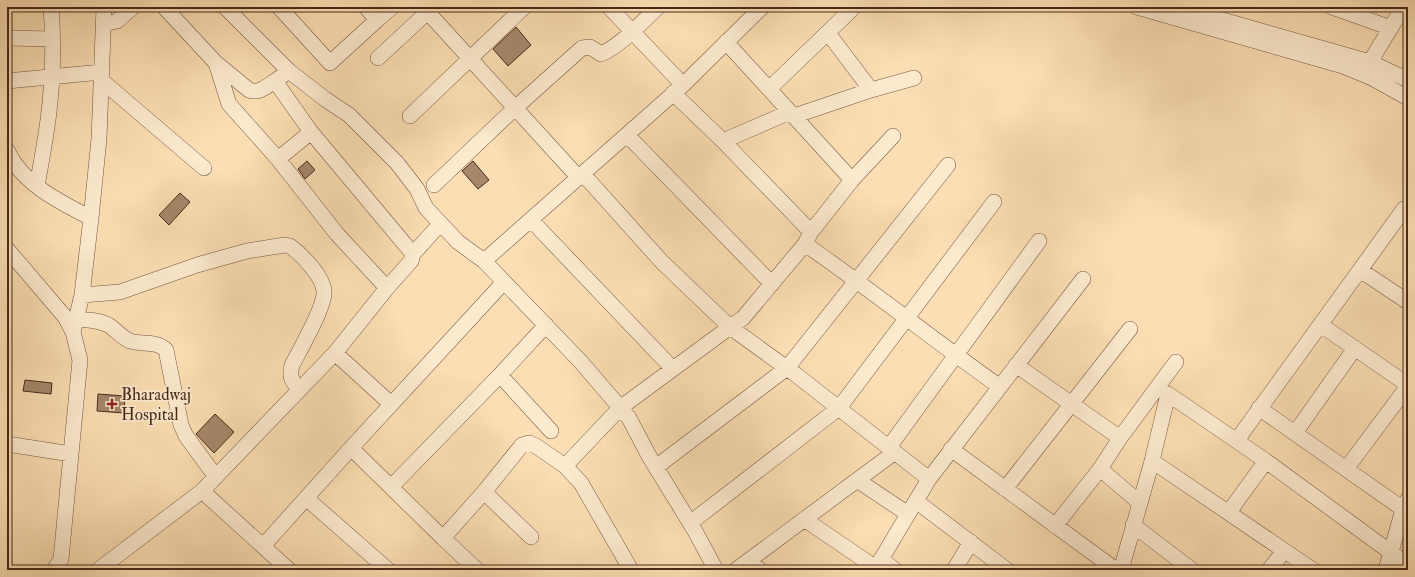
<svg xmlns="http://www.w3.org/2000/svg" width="1415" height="577" font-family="'IM FELL Double Pica',serif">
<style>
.building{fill:#a5876a;stroke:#47291b}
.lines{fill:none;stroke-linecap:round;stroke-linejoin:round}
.minor-casing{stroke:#745641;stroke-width:16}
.minor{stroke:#fceace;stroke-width:15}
.poi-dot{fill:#8f2418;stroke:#fceace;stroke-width:1.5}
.labels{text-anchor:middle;stroke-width:3.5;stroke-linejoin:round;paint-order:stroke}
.poi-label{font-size:17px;fill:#47291b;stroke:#fceace;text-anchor:start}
</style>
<rect width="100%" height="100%" fill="#fbdeb3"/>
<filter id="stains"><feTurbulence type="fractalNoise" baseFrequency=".005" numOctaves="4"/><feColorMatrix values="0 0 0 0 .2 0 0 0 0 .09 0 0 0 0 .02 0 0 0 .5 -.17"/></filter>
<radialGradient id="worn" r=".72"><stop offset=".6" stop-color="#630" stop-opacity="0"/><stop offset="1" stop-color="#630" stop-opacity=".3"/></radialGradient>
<path class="building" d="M516,27L531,45L508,66L493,49Z
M307,161L315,170L305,179L298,169Z
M473,161L489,180L478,189L462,171Z
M180,193L190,202L169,225L159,215Z
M25,380L52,383L51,394L23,391Z
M98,394L125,396L124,413L97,411Z
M215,414L234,432L214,453L196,434Z"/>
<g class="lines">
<g class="minor-casing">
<path id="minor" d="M164,7L216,63L229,104L278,159L337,234L387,288L411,261L413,254L311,132L275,81L289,71
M225,7L289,71L325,99L349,115L397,163L417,189L426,208L458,242L484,261
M279,7L330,63L377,20
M366,7L377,20L392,7
M423,7L579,178
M609,7L683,85L484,261L581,362L629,418L649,456L695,531L716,570
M1137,7L1343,66L1370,77L1408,98
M1177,7L1370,62L1408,80
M1332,7L1391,28
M103,24L117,21L133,7
M828,33L871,90
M7,38L52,39
M378,58L433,7
M1370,62L1399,14L1408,12
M216,63L249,90C259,94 267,86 275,81
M101,80L204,168
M7,81L102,72
M683,85L762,7
M769,89L851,10
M673,93L723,141L811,232
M410,116L524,7
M794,116L871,90L914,78
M627,135L772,284
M723,141L790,112
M7,150C22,184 60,202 91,218
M278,159L311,132
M583,174L662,262L730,327L743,318L805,244L811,232L852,180L726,42
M852,180L893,136
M434,185L515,108L582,48L590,47L601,54C620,46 642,22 658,7
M37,186C41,164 45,142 48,120C53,82 54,45 51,7
M531,220L673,369
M805,244C871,290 934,340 1000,387
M7,249L65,317L73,332L80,360L61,559L54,570
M413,254L440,224
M1360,270L1408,302
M82,295L120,292L197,265L247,251L285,245L290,246C301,254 324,277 324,292C325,306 300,350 292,365C289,378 292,380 299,390
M77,319C88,320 101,320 110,326C117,331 122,338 130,341C142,345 155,340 166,350L181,425L186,436L216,477
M546,325L500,375L551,431
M1321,325L1408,385
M73,332L82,295L91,218L99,139L104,7
M335,353L391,404
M1016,365L1120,438
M1259,408L1403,509
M1295,433L1355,348
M1237,440L1404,209L1408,212
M7,444L71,454
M889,447L1039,241
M351,448L443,538L484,492L522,445L529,443L536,446L565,466L581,483L631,570
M951,449L1116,570
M1152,461L1313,570
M565,466L620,408L730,327L795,374L929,479L1083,279
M656,467L787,368L948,165
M1346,469L1408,386
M857,480L908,514
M391,487L500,375
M1005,489L1130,329
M202,491L289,570
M484,492L531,537
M306,498L388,570
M916,501L1007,570
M1140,503L1100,469L1120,438L1176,362
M1229,512L1266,461
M804,519L876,568L929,479
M690,523L839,408L994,202
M1133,525L1192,570
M1055,526L1100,469
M443,538L477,570
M263,546L351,448L504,282
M881,559L895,570
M748,561L760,570
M98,570L202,491L335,353L387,288
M736,570L895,452
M954,570L971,542
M1121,570L1152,461L1168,394L1266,461L1408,565
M1269,570L1284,551
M1386,570L1403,509L1408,499"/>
</g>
<use href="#minor" class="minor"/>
</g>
<path class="poi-dot" d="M110 398h4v4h4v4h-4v4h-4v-4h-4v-4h4z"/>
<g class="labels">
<g class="poi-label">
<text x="121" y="400">Bharadwaj<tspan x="121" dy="20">Hospital</tspan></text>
</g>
</g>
<rect width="1415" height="577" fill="none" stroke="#fbdeb3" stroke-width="24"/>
<rect x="8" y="8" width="1399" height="561" fill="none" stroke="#47291b" stroke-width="2"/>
<rect x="12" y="12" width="1391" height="553" fill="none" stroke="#47291b"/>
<rect width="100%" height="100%" filter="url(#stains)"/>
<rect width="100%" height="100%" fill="url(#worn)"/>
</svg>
